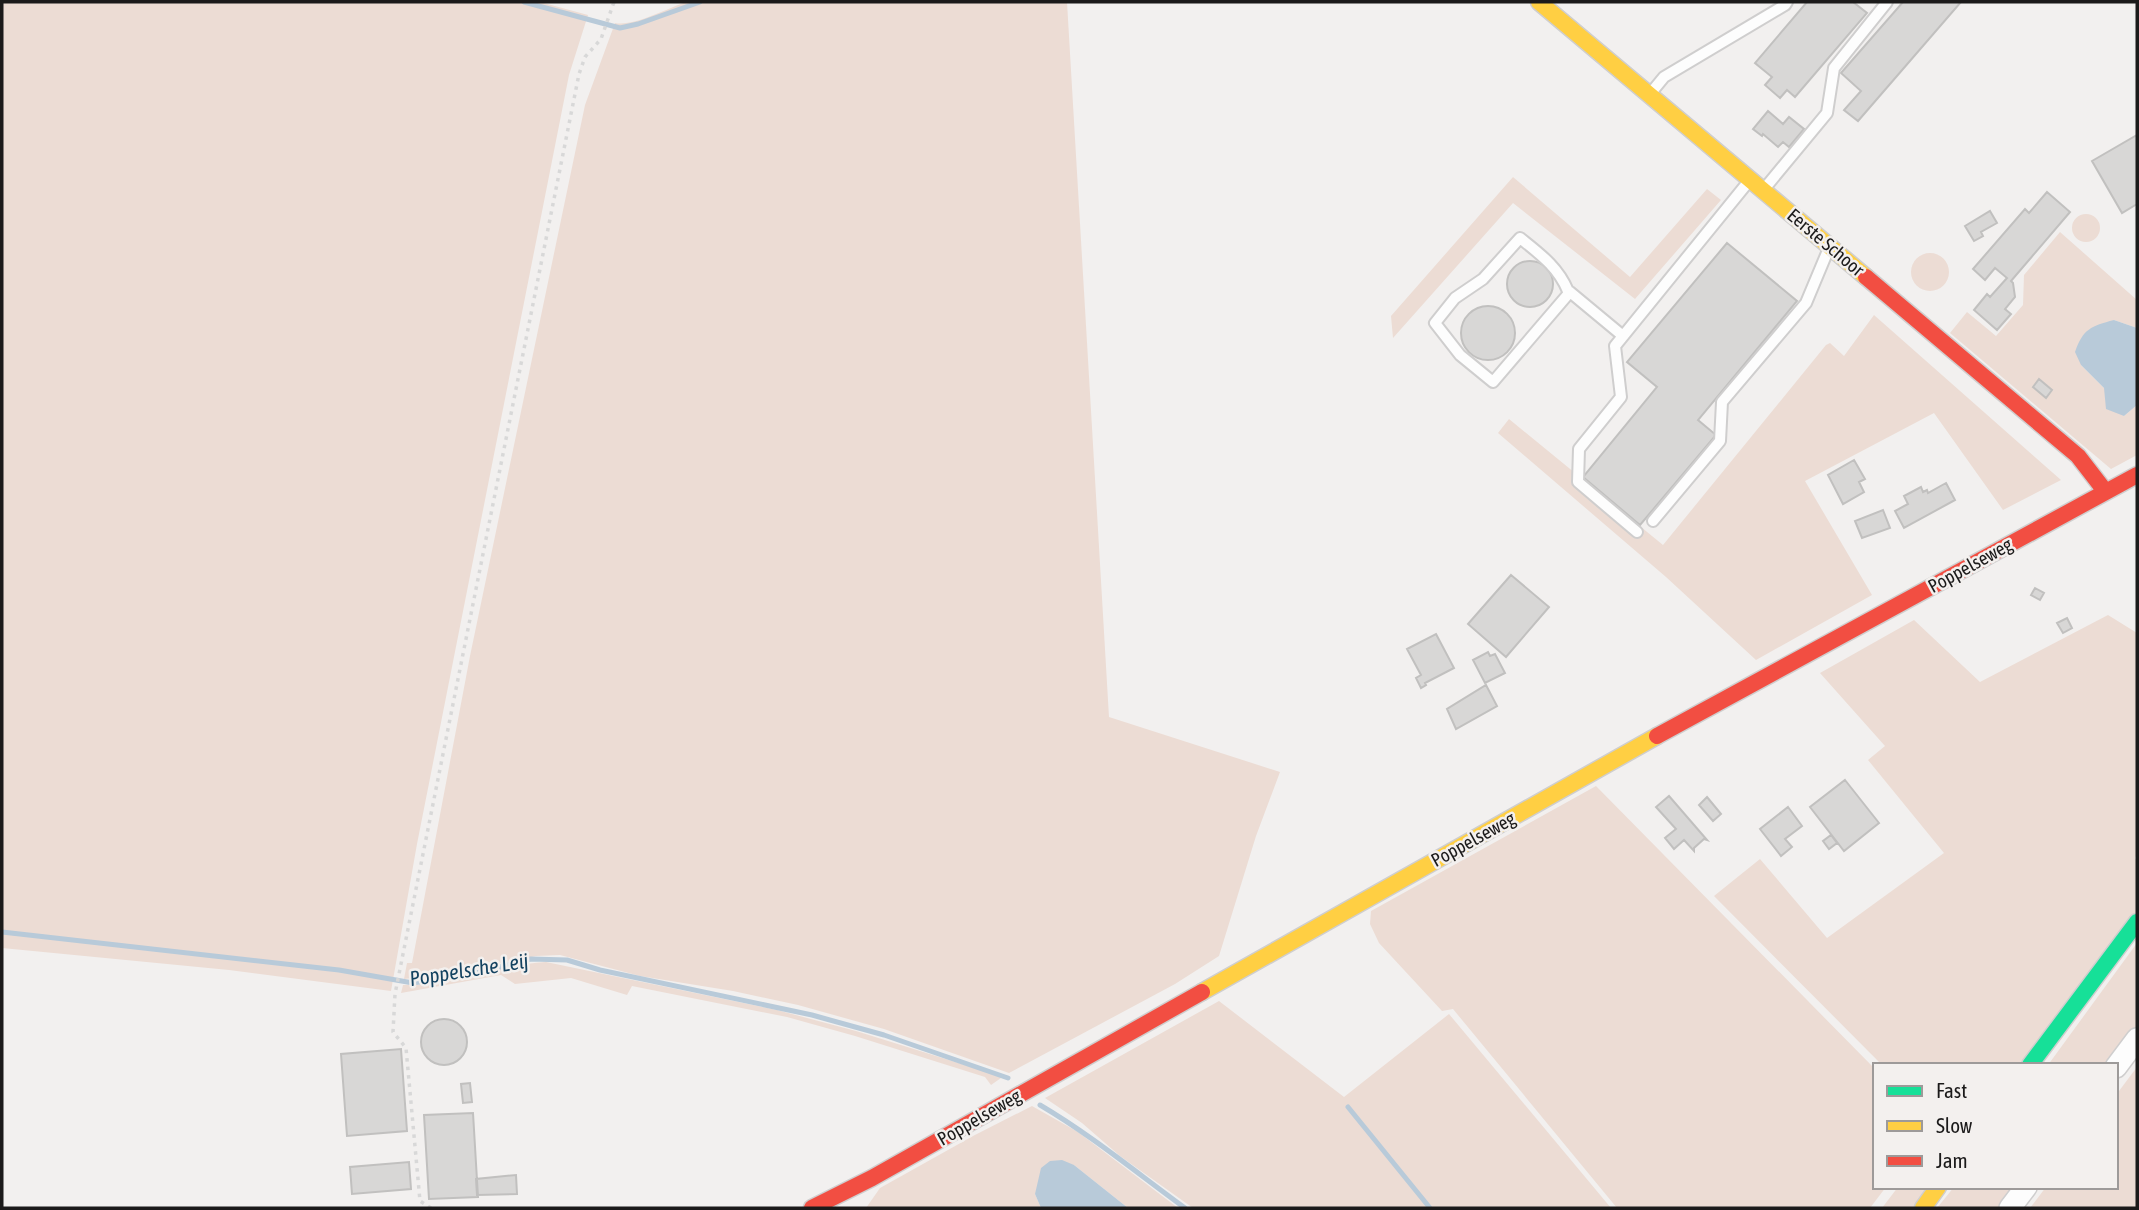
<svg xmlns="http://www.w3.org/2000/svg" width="2139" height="1210" font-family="'Asap Condensed',sans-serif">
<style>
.green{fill:#ecdcd4}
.water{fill:#b8cad9}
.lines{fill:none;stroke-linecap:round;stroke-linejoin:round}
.stream{stroke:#b8cad9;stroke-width:5}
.building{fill:#d8d7d6;stroke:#c1c0bf;stroke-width:2}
.lane-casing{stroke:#cfcece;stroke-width:14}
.street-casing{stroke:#cfcece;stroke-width:24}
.fast-casing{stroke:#cfcece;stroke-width:19}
.slow-casing{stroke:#cfcece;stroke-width:19}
.jam-casing{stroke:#cfcece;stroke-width:19}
.path{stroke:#d8d8d8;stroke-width:3.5;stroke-dasharray:3.5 5;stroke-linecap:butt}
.lane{stroke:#fdfdfd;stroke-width:10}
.street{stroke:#fdfdfd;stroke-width:21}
.fast{stroke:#16e098;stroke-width:16}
.slow{stroke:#ffcf43;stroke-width:16}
.jam{stroke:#f24e42;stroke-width:16}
.labels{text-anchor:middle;stroke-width:5;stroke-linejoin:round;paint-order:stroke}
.street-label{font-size:19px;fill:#1b1a1a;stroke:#f3f0ee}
.water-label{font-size:21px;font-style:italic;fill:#134260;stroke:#f3f0ee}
</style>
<rect width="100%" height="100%" fill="#f2f0ef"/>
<path class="green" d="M2,2H540L588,15L569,75L417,844L391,991L229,970L2,948Z
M686,2H1067L1109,717L1280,772L1256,836L1219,956L1175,984L1009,1073L884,1029L798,1005L733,991L640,976L560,955L536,956L451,974L404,979L407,963H412L470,656L585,105L615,23C633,27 668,8 686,2Z
M1513,177L1630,277L1707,189L1721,200L1635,299L1513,203L1393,338L1391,316Z
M2072 228a14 14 0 1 1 28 0a14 14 0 1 1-28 0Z
M2060,232L2137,300V328L2114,320L2081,365L2104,388L2124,416L2137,405V455L2111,469L1950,333L1967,312L1996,336L2023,305L2024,275Z
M1911 272a19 19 0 1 1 38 0a19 19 0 1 1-38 0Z
M1874,315L2061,480L2003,510L1934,413L1805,481L1872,595L1756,660L1666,577L1498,433L1509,419L1663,545L1826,345L1830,343L1844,356Z
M2108,615L2137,633V854L2135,858L2137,861V910L2023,1065H1882L1714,896L1760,859L1827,938L1944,853L1868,760L1885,746L1820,673L1914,620L1980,682Z
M1596,786L1875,1069V1187H1886L1870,1208H1617L1453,1009L1442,1011L1379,943L1370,924L1371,911Z
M2137,943V1028L2109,1065H2048Z
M546,962L777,1010L856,1031L997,1075L1001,1078L991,1085L985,1077L855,1036L787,1017L632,986L627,995L571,978L515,984L501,975L401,993L403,985C453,986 497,965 546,962Z
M1219,1001L1344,1097L1449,1014L1611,1208H1193L1120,1156L1082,1123L1045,1098Z
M2137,1067V1208H2030L2046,1187H2116V1095Z
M1032,1106L1078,1132L1178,1208H1128L1074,1165L1035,1194L1041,1208H866L880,1188L973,1136Z
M1898,1187H1930L1914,1208H1882Z
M1954,1187H2018L2003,1208H1937Z"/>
<path class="water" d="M2114,320L2137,328V405L2124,416L2106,409L2104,388L2081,365L2075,352C2083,329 2091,326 2114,320Z
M1062,1160L1074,1165L1128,1208H1041L1035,1194L1041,1168L1050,1161Z"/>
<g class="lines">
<path class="stream" d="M524,2L620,28L638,24L700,2
M2,932L339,970L413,983L476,973L531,959L567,960L600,970L812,1015L884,1035L1008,1078
M1040,1105C1091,1135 1137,1173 1185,1208
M1348,1107L1430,1208"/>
</g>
<path class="building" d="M1807,2H1853L1867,13L1795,97L1787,90L1780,98L1765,85L1772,77L1755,63Z
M1903,2H1961L1858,121L1844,110L1861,91L1841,73Z
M1768,111L1783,124L1789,117L1804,129L1789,147L1783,142L1778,147L1763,134L1762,136L1753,129Z
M2137,135V204L2122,213L2092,161Z
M2047,192L2070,212L2011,281L2013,283L2015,297L2005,309L2011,314L1997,330L1974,310L1987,294L1990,297L2007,278L1995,268L1985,280L1973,269L2025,209L2029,213Z
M1990,211L1997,223L1981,232L1983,236L1974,241L1965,226Z
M1727,243L1797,301L1698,420L1716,435L1640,525L1583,477L1657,387L1627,362Z
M1507 284a23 23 0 1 1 46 0a23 23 0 1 1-46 0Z
M1461 333a27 27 0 1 1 54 0a27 27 0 1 1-54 0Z
M2039,379L2052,390L2046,398L2033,387Z
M1854,460L1865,479L1859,482L1864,492L1843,504L1828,475Z
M1946,483L1955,500L1904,528L1895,511L1908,504L1904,496L1921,487L1923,492L1927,490L1928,493Z
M1883,510L1890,528L1862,538L1855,521Z
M1511,575L1549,607L1506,657L1468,624Z
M2035,588L2044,593L2040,600L2031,595Z
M2067,618L2072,628L2063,633L2057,623Z
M1436,634L1454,668L1425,683L1426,685L1421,688L1416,678L1421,675L1407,649Z
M1488,652L1490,656L1495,654L1505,673L1485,683L1473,660Z
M1486,685L1497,706L1456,729L1447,709Z
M1845,780L1879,823L1844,851L1810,807Z
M1669,796L1707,840L1704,839L1694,848V851L1684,840L1674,849L1665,838L1676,829L1656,807Z
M1707,797L1721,814L1713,821L1699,805Z
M1788,807L1802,826L1785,839L1792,847L1781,856L1760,829Z
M1831,835L1837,843L1829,849L1823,841Z
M421 1042a23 23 0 1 1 46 0a23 23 0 1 1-46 0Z
M401,1049L407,1131L347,1136L341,1054Z
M470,1083L472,1102L463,1103L461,1084Z
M473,1113L478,1197L429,1199L424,1115Z
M409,1162L411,1189L352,1194L350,1167Z
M516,1175L517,1194L477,1195L476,1179Z"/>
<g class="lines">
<g class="lane-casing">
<path id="lane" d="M1650,94L1664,77L1785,5L1787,2
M1765,188L1827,113L1834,68L1887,2
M1570,292L1493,382L1460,355L1435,323L1455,298L1483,279L1520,238C1540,254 1558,267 1568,291L1570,292L1623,336
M1653,521L1720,441L1722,402L1806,303L1829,248
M1637,532L1578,482L1579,449L1621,397L1615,346L1749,181"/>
</g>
<g class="street-casing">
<path id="street" d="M2116,1067L2137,1039
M2010,1208L2026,1187"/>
</g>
<g class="fast-casing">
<path id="fast" d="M2030,1065L2137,922"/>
</g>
<g class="slow-casing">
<path id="slow" d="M1539,2L1866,277
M1202,992L1657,736
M1923,1208L1938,1187"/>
</g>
<g class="jam-casing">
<path id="jam" d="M1866,277L2078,456L2105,491
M1657,736L2137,475
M812,1208L872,1178L1202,992"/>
</g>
<path class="path" d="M431,1208L420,1201L406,1048L393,1032L395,994L579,74L585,57L601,39L614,2"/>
<use href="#lane" class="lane"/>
<use href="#street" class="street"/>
<use href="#fast" class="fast"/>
<use href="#slow" class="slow"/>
<use href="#jam" class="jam"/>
</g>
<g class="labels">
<g class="street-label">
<text transform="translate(1826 242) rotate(40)" y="7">Eerste Schoor</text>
<text transform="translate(1970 565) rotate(-29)" y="7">Poppelseweg</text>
<text transform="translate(1473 839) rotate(-29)" y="7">Poppelseweg</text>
<text transform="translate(979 1117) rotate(-30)" y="7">Poppelseweg</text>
</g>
<g class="water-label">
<text transform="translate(469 970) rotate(-9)" y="7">Poppelsche Leij</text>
</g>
</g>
<rect width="2139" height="1210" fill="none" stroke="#1b1a1a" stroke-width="7"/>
<rect x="1873" y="1063" width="245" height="126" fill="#f3f0ee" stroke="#9d9a99" stroke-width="2"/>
<rect x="1887" y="1086" width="35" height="10" fill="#16e098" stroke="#9d9a99" stroke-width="2"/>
<text x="1936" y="1098" font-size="21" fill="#1b1a1a">Fast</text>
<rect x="1887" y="1121" width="35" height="10" fill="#ffcf43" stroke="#9d9a99" stroke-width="2"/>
<text x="1936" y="1133" font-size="21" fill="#1b1a1a">Slow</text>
<rect x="1887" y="1156" width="35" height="10" fill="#f24e42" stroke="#9d9a99" stroke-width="2"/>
<text x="1936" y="1168" font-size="21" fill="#1b1a1a">Jam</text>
</svg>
